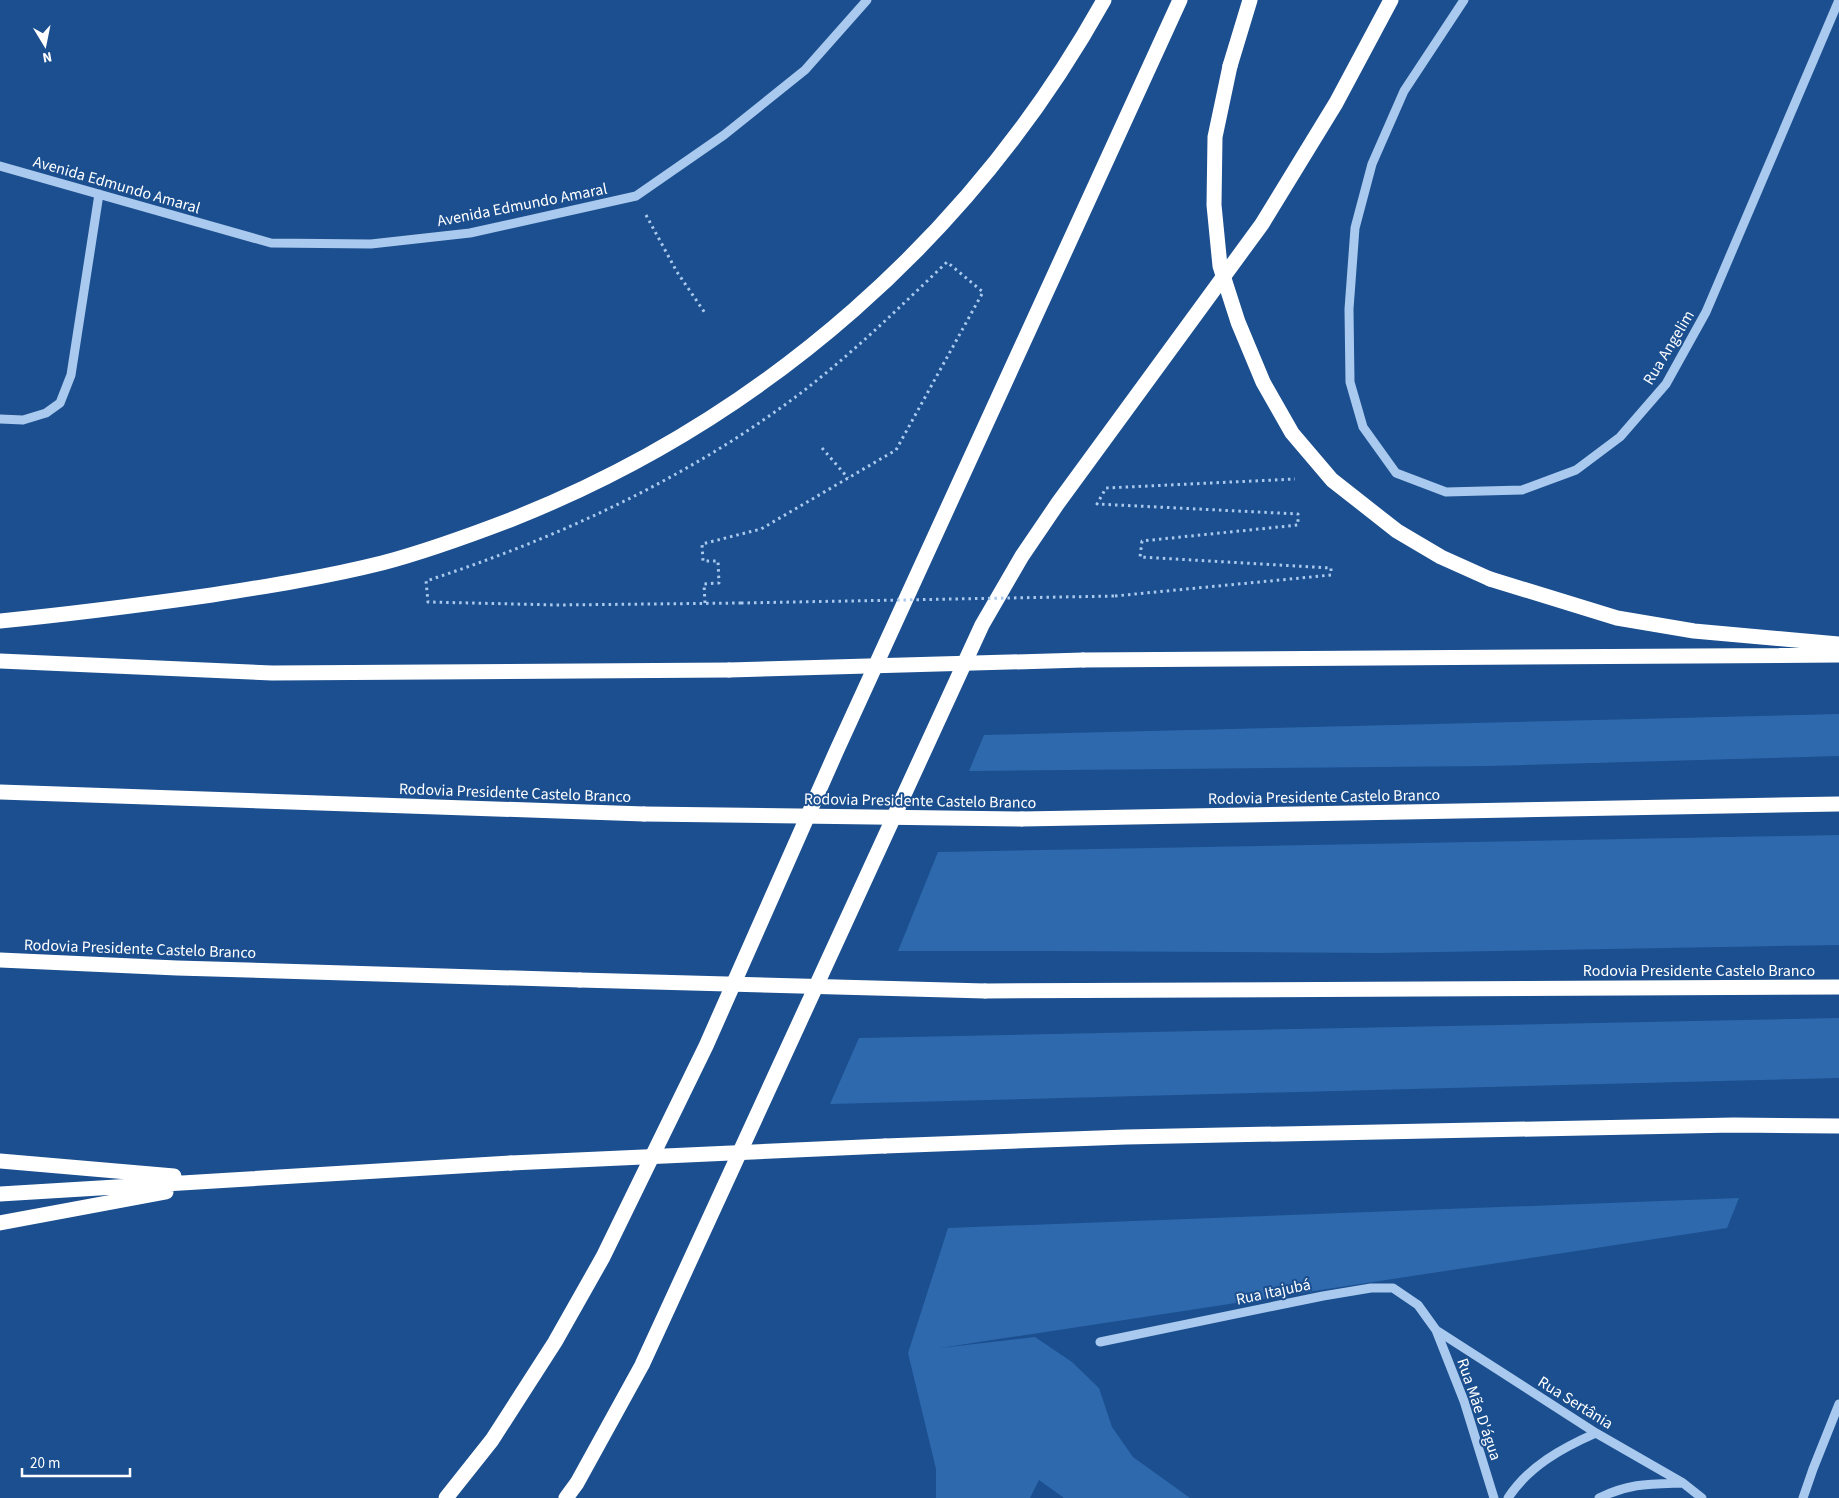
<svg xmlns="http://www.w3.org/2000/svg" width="1839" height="1498" font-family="'Source Sans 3',sans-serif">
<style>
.green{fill:#2e69ad}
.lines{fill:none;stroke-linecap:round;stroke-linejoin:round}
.path{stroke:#a9c9ee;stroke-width:3;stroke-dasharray:2.5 4;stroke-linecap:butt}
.minor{stroke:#a9c9ee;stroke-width:9}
.highway{stroke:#fff;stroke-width:15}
.path-bridge{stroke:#a9c9ee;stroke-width:3;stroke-dasharray:2.5 4;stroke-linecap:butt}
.highway-bridge{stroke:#fff;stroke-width:15}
.labels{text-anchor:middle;stroke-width:4;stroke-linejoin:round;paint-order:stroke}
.street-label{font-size:16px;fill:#fff;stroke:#1b4f8f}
</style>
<rect width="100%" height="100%" fill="#1b4f8f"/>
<path class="green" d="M1839,714V756L1487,766L969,771L984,735Z
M1839,835V945L1378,953L1048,951H898L938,852Z
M1839,1018V1078L830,1104L859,1038Z
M1739,1198L1727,1228L940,1348L1035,1337L1072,1362L1099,1388L1112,1427L1133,1457L1190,1498H1064L1039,1480L1030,1498H936V1469L908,1353L948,1228Z"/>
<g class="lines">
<path class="path" d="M646,215L677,272L705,313
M822,448L848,478
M1115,596L1331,575V568L1140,557L1142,541L1298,525V514L1097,504L1106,488L1295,479
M705,603L704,584L719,583L718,561H703L702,544L761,529L896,450L983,292L947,262C901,306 856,350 806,389C693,476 561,537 426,581L428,602L558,605L741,603"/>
<path class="minor" d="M1464,0L1404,91L1372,164L1355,228L1349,309L1350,382L1363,427L1396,473L1446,492L1522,490L1576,470L1620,437L1666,384L1706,312L1839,0
M0,166L271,243L371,244L470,233L636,196L724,135L805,70L867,0
M0,419L23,420L46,413L60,403L71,375L99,194
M1436,1330L1596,1433L1683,1483L1702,1498
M1100,1342L1323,1296L1371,1288H1393L1418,1305L1436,1330L1464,1401L1494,1498
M1508,1498C1529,1466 1562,1448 1596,1433
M1599,1498C1630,1483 1650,1484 1683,1483
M1803,1498L1813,1469L1839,1404"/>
<path class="highway" d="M1230,66L1250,0
M1490,579L1617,618L1694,631L1839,644
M0,621C71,614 141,605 212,595C269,586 326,577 382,563C427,551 471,535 515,518C765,418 973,235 1104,0
M1083,660L1839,655
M0,661L272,673L729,670
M0,792L644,814
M1022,819L1839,804
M0,960L177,968L580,980
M985,991L1839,987
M885,1146L1126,1137L1734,1125L1839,1126
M0,1161L174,1176
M0,1194L511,1163
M0,1223L166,1192
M446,1498L492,1440L555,1342L603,1257L706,1046L836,752L1180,0
M566,1498L577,1483L642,1365L982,625L1022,556L1058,503L1262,224L1336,103L1391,0"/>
<path class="path-bridge" d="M741,603L1115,596"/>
<path class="highway-bridge" d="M1230,66L1215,137L1214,205L1220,266L1238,322L1263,382L1292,433L1332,480L1397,531L1441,557L1490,579
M729,670L1083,660
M644,814L1022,819
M580,980L985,991
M511,1163L885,1146"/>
</g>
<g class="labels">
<g class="street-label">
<text transform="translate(117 184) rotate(16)" y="6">Avenida Edmundo Amaral</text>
<text transform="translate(522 204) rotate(-11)" y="6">Avenida Edmundo Amaral</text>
<text transform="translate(1668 347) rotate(-59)" y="6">Rua Angelim</text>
<text transform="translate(515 792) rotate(2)" y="6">Rodovia Presidente Castelo Branco</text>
<text transform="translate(1324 796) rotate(-1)" y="6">Rodovia Presidente Castelo Branco</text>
<text transform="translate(920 800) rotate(1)" y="6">Rodovia Presidente Castelo Branco</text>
<text transform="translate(140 948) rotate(2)" y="6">Rodovia Presidente Castelo Branco</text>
<text x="1699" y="976">Rodovia Presidente Castelo Branco</text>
<text transform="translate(1273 1291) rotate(-12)" y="6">Rua Itajubá</text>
<text transform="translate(1576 1402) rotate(32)" y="6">Rua Sertânia</text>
<text transform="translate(1480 1409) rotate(71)" y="6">Rua Mãe D'água</text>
</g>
</g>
<g transform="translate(45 45) rotate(170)" stroke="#1b4f8f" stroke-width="4" paint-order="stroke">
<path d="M0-4L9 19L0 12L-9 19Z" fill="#ffffff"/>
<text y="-8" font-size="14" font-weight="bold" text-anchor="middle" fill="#ffffff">N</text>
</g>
<path d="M22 1468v8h108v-8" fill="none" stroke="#ffffff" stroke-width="2.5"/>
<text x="30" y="1468" font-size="15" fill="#ffffff" stroke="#1b4f8f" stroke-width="4" paint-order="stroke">20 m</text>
</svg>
